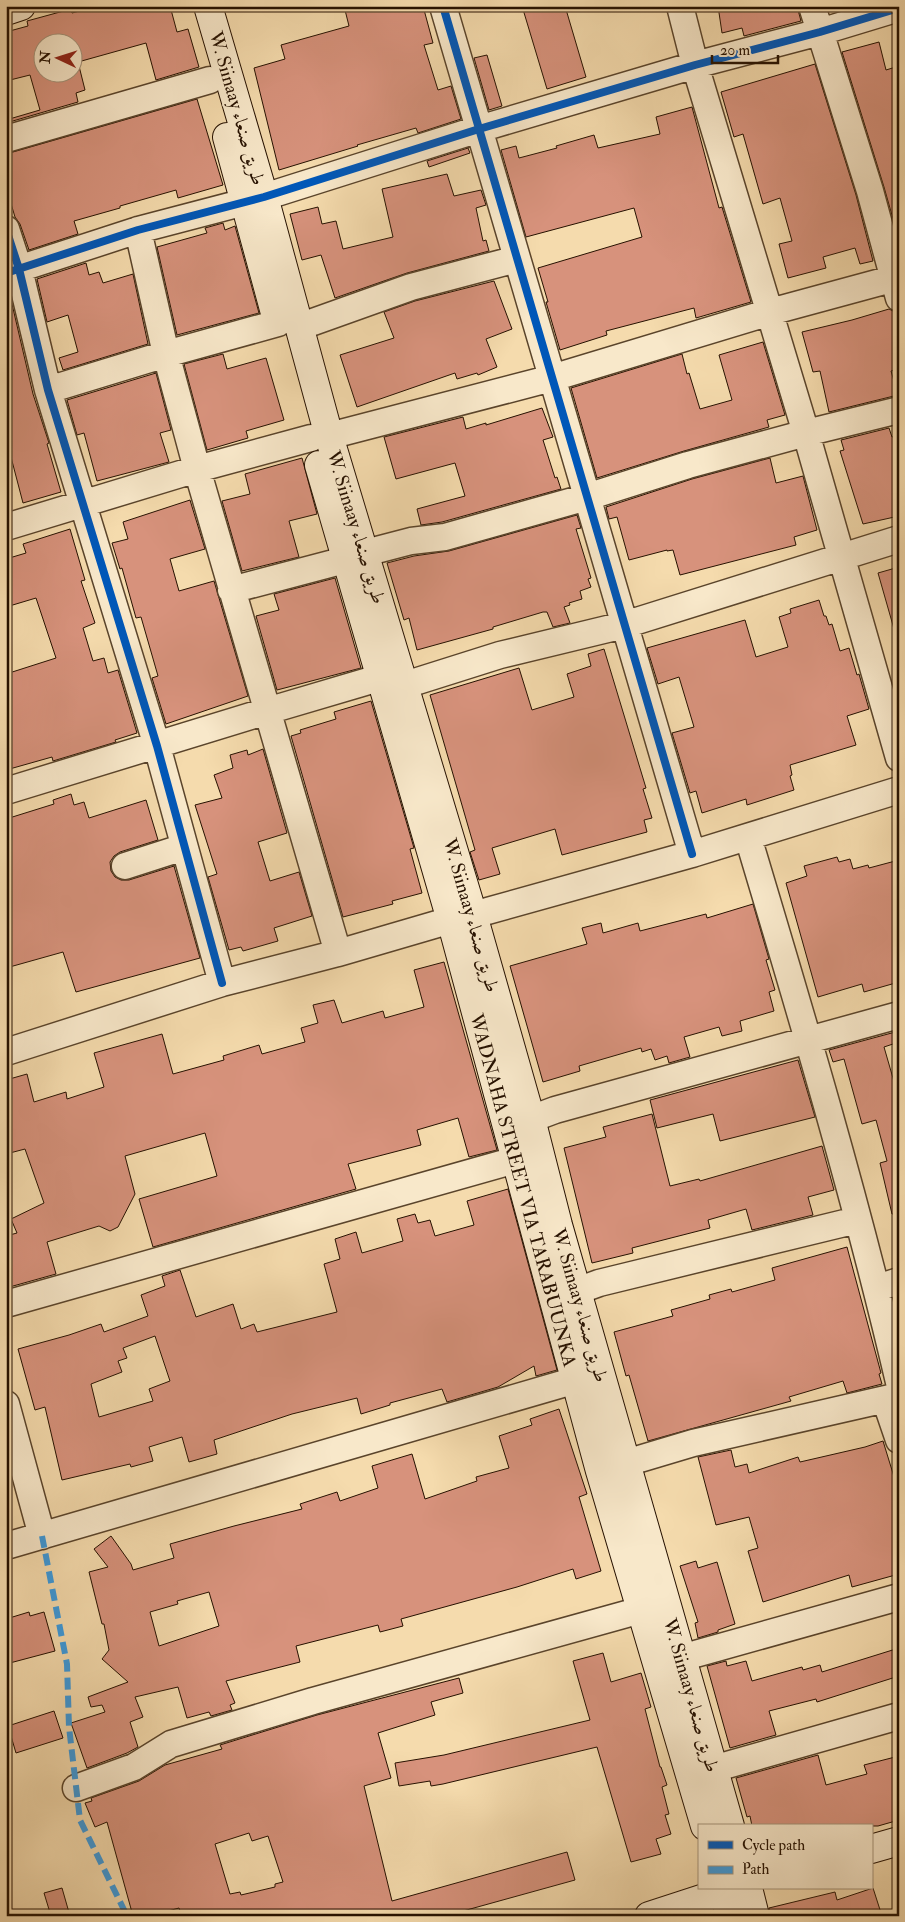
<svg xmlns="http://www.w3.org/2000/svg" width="905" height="1922" font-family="'IM FELL Double Pica',Amiri,serif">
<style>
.building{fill:#d7927c;stroke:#261100;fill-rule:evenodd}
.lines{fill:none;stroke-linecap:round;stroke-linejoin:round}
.street-casing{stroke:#5a442b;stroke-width:29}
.secondary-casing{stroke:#261100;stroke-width:30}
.street{stroke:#f8e8ca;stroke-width:26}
.secondary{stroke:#f8e8ca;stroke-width:28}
.quiet{stroke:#3c9adc;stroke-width:6;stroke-dasharray:12 6;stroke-linecap:butt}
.cycleway-casing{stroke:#f8e8ca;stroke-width:11}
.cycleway{stroke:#0057b8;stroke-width:8}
.labels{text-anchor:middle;stroke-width:4;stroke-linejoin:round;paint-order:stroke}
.street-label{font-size:19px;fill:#261100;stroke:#f8e8ca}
</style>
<rect width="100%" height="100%" fill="#f5dbad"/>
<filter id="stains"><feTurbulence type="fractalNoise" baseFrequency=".004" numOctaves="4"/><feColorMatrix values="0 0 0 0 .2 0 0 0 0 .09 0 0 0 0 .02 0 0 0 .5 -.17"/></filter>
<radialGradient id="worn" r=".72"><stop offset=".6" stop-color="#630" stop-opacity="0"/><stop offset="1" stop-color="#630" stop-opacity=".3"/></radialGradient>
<path class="building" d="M98,6H170L177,32L188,29L199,67L156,80L146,43L78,62L85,90L76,93L78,102L6,123V120L40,110L30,75L6,81V32L28,26L27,21L71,9L72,13ZM42,42H72V72H42Z
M344,6H423L433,43L424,45L438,90L451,86L461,119L418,133L416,128L357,145L358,146L279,170L254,68L285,59L281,45L349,26Z
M522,6H565L586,77L547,89Z
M718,6H797L801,21L744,36L742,28L722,33Z
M879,42L886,70L899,66V89L894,90L899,108V240L884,187L842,52Z
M487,55L502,106L489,110L474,58Z
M815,64L856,195L873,261L860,264L855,248L823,257L826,268L788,278L779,244L792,241L780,198L763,204L743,134L734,137L721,92Z
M197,99L223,185L178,198L176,190L120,206V208L74,221L78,234L29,250L20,224L15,217L6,187V154Z
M692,107L719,208L722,207L751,302L696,318L694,308L606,331L607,335L560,350L546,302H548L538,268L642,237L634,208L526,237L501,150L516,146L519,158L557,148L556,146L594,135L598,148L660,134L656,117Z
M468,148L470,153L429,167L427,161Z
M447,174L454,196L481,190L486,205L476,208L483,241L486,240L489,251L407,273L335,298L321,255L302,260L290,214L318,207L322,224L336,221L343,249L393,237L382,189Z
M223,223L225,230L235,226L259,313L177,335L157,247L207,233L205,228Z
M86,263L89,275L99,272L103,283L133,274L148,344L63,370L59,358L78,352L68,315L47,322L37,279Z
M494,281L512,329L486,339L497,367L478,375L477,373L457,379L455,373L357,407L340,355L394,338L384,312L415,301Z
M8,287L33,394L49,443L47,444L61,492L23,503L6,438V288Z
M889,309L895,312L899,328V369L891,371L898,395L829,412L820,371L813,372L802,332L852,320Z
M763,342L785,415L767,420L769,427L684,451L597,478L571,388L682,354L687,374L689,373L700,409L732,400L719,355Z
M223,354L227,369L266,358L284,420L246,431L248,438L207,450L184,364Z
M156,373L171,430L160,433L169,462L97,481L84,433L77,435L67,400Z
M542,408L553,437L543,440L555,478L557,477L561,489L442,522L421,525L417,509L465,496L455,463L396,479L384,437L463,417L466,429L486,423V425Z
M889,428L892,437L899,435V516L863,524L840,451L844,450L841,440Z
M302,458L317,514L289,521L299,557L242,571L222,501L250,494L245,474Z
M770,458L776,483L803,476L817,530L794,537L796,545L680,575L673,550L667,551V550L629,560L617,517L609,519L606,507L692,479Z
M190,500L205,549L170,559L179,591L214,581L248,696L166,724L152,678L158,676L141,617L136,618L122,568L120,569L112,543L128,539L123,522Z
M577,515L581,528L576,529L591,578L588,579L591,587L580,591L582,599L569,603L570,605L564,607L570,623L553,627L547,612H543L493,627V629L417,650L409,618L404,620L387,563L414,556L449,551Z
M70,529L85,580L81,581L95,623L83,628L93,661L104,658L108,673L118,670L137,733L115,740L116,742L53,761L52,757L6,770V674L56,658L36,598L6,607V559L26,553L23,544Z
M899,567V628L894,629L878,573Z
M335,578L361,668L277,690L256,616L279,610L274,594Z
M819,600L824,616H826L829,625L832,624L840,651L849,648L857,675L859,674L869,709L847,716L856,745L790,765L792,775L790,776L794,790L747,805L746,799L702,813L696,791L690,793L672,733L694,727L679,677L658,684L647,648L745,620L756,657L788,647L779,617L791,613L790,609Z
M604,649L646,788L643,789L652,818L644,820L647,832L562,855L555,829L492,848L500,874L479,880L470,852L475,850L430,695L519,668L532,710L574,697L567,674L591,666L588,654Z
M371,701L414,848L410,849L422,893L392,901L393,904L343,917L291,736L301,733L300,730L336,719L334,712Z
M263,749L287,833L258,842L270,881L299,872L312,916L274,928L278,941L243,951L241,947L229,950L208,877L217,874L195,805L222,798L214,775L233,768L230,755L247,750L248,755Z
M71,794L74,805L84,802L89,818L146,800L158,840L120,852L114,856L110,862L111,871L115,877L121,880H129L174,866L200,958L76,992L63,952L6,968V819L54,804L53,800Z
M837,857L839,862L850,859L853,869L868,865L869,868L899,860V982L864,992L862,984L818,997L786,883L807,876L804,866Z
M753,904L769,959L766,960L775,990L769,992L774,1011L740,1021L742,1031L722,1036L719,1027L684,1037L690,1057L669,1063L667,1056L655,1060L651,1049L642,1052L641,1048L579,1066L580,1071L543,1082L510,966L587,944L582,928L601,923L603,933L638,923L640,931L706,914L707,918Z
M444,962L497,1150L469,1157L458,1118L417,1130L421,1145L348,1164L356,1189L153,1247L139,1199L217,1176L205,1133L125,1156L135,1194L118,1227L110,1231L99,1226L47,1242L56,1274L6,1288V1236L17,1233L11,1219L44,1203L25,1149L6,1154V1080L27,1074L34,1102L66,1092L67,1099L104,1087L94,1053L162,1034L173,1074L224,1060L223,1056L259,1045L262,1054L305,1042L301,1028L318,1023L313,1005L334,1000L342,1023L383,1011L385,1018L424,1007L414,970Z
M899,1031V1042L884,1047L899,1099V1213L892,1214L880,1163L887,1161L876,1120L862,1124L844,1059L833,1062L829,1050Z
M798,1060L815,1117L720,1141L713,1114L657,1128L650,1100Z
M652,1114L670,1186L699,1179L700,1181L822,1146L834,1190L808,1197L813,1215L752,1230L746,1209L708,1220L710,1228L632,1248L633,1253L592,1263L564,1148L606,1137L603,1127Z
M508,1189L557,1370L536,1376L534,1366L498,1387L447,1402L442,1389L390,1403V1405L361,1414L357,1398L292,1414L214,1440L217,1454L189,1462L182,1437L149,1447L153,1461L131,1467L130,1464L62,1480L45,1407L35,1410L18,1349L69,1335L101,1324L104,1332L148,1316L141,1295L165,1286L162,1276L180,1270L196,1317L233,1304L241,1329L254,1324L257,1332L337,1312L324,1264L340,1259L335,1239L356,1232L362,1253L403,1241L397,1219L415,1214L418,1223L430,1220L435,1236L474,1225L467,1201ZM155,1336L170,1381L149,1389L153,1401L99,1417L91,1384L122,1372L118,1361L127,1358L123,1348Z
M847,1247L881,1373L879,1374L882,1384L847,1393L843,1381L789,1397L791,1401L648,1441L629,1375L626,1376L614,1332L673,1316L671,1310L710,1299L709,1295L731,1289L732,1292L775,1280L772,1268Z
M559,1409L587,1494L579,1497L601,1571L576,1579L573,1569L517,1587L401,1619L403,1626L380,1632L378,1625L296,1646L300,1662L226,1681L235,1703L230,1705L232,1710L211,1716L209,1712L187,1718L178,1687L135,1697L143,1717L130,1722L138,1747L127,1753L87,1768L71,1723L105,1712L102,1705L91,1707L88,1697L128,1682L102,1659L109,1650L104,1624H102L89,1572L108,1567L94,1549L111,1536L131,1564L133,1570L174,1558L170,1544L234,1526L302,1509L300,1504L337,1492L340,1501L378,1488L372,1466L412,1454L425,1499L477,1481L476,1477L509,1468L499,1436L532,1425L530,1419ZM209,1592L219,1626L159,1646L150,1612L178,1604L177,1601Z
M883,1441L899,1493V1574L852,1587L849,1575L763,1602L748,1551L758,1548L749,1517L716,1525L698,1457L731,1450L735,1467L747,1464L749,1473L798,1457L800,1462L865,1447Z
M696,1561L698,1568L717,1562L735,1624L718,1630V1632L698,1638L695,1623L698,1622L680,1566Z
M29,1612L30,1616L44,1612L55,1651L6,1664V1619Z
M899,1648V1676L817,1702L816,1699L769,1711L776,1735L730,1748L707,1666L726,1661L727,1666L746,1661L752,1681L802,1667L803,1670L820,1665L822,1672Z
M603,1653L611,1682L641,1673L651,1707L645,1709L660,1767H661L667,1785L662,1787L669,1814L665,1815L671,1834L656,1839L661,1854L631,1862L597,1747L443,1784L431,1786L430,1781L399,1786L395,1763L444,1755L590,1720L573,1661Z
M459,1678L463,1693L431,1702L435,1715L378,1733L391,1778L364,1786L392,1901L567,1852L575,1880L445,1916H182L179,1908L150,1916H133L107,1822L95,1827L85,1803L92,1801L91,1798L139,1781L165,1765L222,1749L220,1745L317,1715ZM249,1833L252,1841L268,1836L283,1882L275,1884V1887L241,1895L240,1892L230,1894L215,1844Z
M54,1711L63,1738L16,1753L8,1726Z
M818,1755L826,1785L867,1774L864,1765L899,1756V1820L878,1826H752L750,1816L747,1817L736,1778Z
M62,1888L70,1916H51L44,1893Z
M873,1888L882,1916H770L769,1908L835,1892L837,1900Z"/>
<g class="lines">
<g class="street-casing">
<path id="street" d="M443,6L692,854
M680,6L695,65L806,433L899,758
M812,6L870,191L899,298
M6,139L210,80
M6,229L19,269L48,390L157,746L222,983
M138,230L166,354L197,469L338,953
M6,273L138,230L264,197L479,129L695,65L820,32L899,8
M299,327L411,287L517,259
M48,390L166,354L278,323
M329,436L552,378L770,312L899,277
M6,527L197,469L311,438
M365,553L411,541L445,537L587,497L688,465L806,433L899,410
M231,590L345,560
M405,685L500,655L624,625L899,539
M6,791L267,711L382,677
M748,837C802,1017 856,1198 899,1382
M125,866L184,847
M473,915L692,854L899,790
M6,1052L222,983L338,953L451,920
M531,1119L555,1110L899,1015
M877,1288L899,1281
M577,1291L599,1283L857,1220
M6,1304L515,1160
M885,1399L899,1440
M6,1404L42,1536
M626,1463L693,1443L899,1396
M6,1546L576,1380
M681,1658L899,1597
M713,1769L899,1716
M76,1788L134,1767L171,1744L313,1701L641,1610"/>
</g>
<g class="secondary-casing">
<path id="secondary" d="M208,6L264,197L329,436L473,915L531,1119L558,1225L730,1826
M6,11L21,6
M227,137L275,313
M319,465L451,920L600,1471L705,1826
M871,1849L899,1841
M722,1888L730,1916
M748,1888L755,1916
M649,1916L735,1888"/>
</g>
<use href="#street" class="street"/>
<use href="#secondary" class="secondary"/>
<path class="quiet" d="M42,1536L67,1664L69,1727L80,1820L127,1916"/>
<g class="cycleway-casing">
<path id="cycleway" d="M443,6L692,854
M6,229L19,269L48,390L157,746L222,983
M6,273L138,230L264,197L479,129L695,65L820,32L899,8"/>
</g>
<use href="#cycleway" class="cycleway"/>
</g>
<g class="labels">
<g class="street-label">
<text transform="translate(238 108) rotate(74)" y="7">W. Siinaay طريق صنعاء</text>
<text transform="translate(357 527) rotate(73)" y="7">W. Siinaay طريق صنعاء</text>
<text transform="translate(472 915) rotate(74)" y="7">W. Siinaay طريق صنعاء</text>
<text transform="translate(524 1190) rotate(75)" y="7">WADNAHA STREET VIA TARABUUNKA</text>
<text transform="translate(581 1305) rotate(74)" y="7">W. Siinaay طريق صنعاء</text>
<text transform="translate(692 1695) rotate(74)" y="7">W. Siinaay طريق صنعاء</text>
</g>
</g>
<rect width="905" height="1922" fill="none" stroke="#f5dbad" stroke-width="25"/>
<rect x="8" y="8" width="890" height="1907" fill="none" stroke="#261100" stroke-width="2.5"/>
<rect x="12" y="12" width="880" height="1897" fill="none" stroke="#261100"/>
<rect x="698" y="1824" width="175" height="65" fill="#f8e8ca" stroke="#a49279"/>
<rect x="708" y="1841" width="25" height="8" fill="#0057b8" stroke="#a49279"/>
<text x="742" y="1850" font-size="15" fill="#261100">Cycle path</text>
<rect x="708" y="1866" width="25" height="8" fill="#3c9adc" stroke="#a49279"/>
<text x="742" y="1874" font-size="15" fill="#261100">Path</text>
<g transform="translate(58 58) rotate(274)"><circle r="24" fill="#f8e8ca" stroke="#a49279"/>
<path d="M0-4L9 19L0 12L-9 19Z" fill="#8f2418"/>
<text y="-8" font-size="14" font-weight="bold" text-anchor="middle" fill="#261100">N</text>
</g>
<path d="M712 55v8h66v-8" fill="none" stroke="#261100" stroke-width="2.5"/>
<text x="720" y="55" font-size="15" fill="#261100" stroke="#f8e8ca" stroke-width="4" paint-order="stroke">20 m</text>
<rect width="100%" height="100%" filter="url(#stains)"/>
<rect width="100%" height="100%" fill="url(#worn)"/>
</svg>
